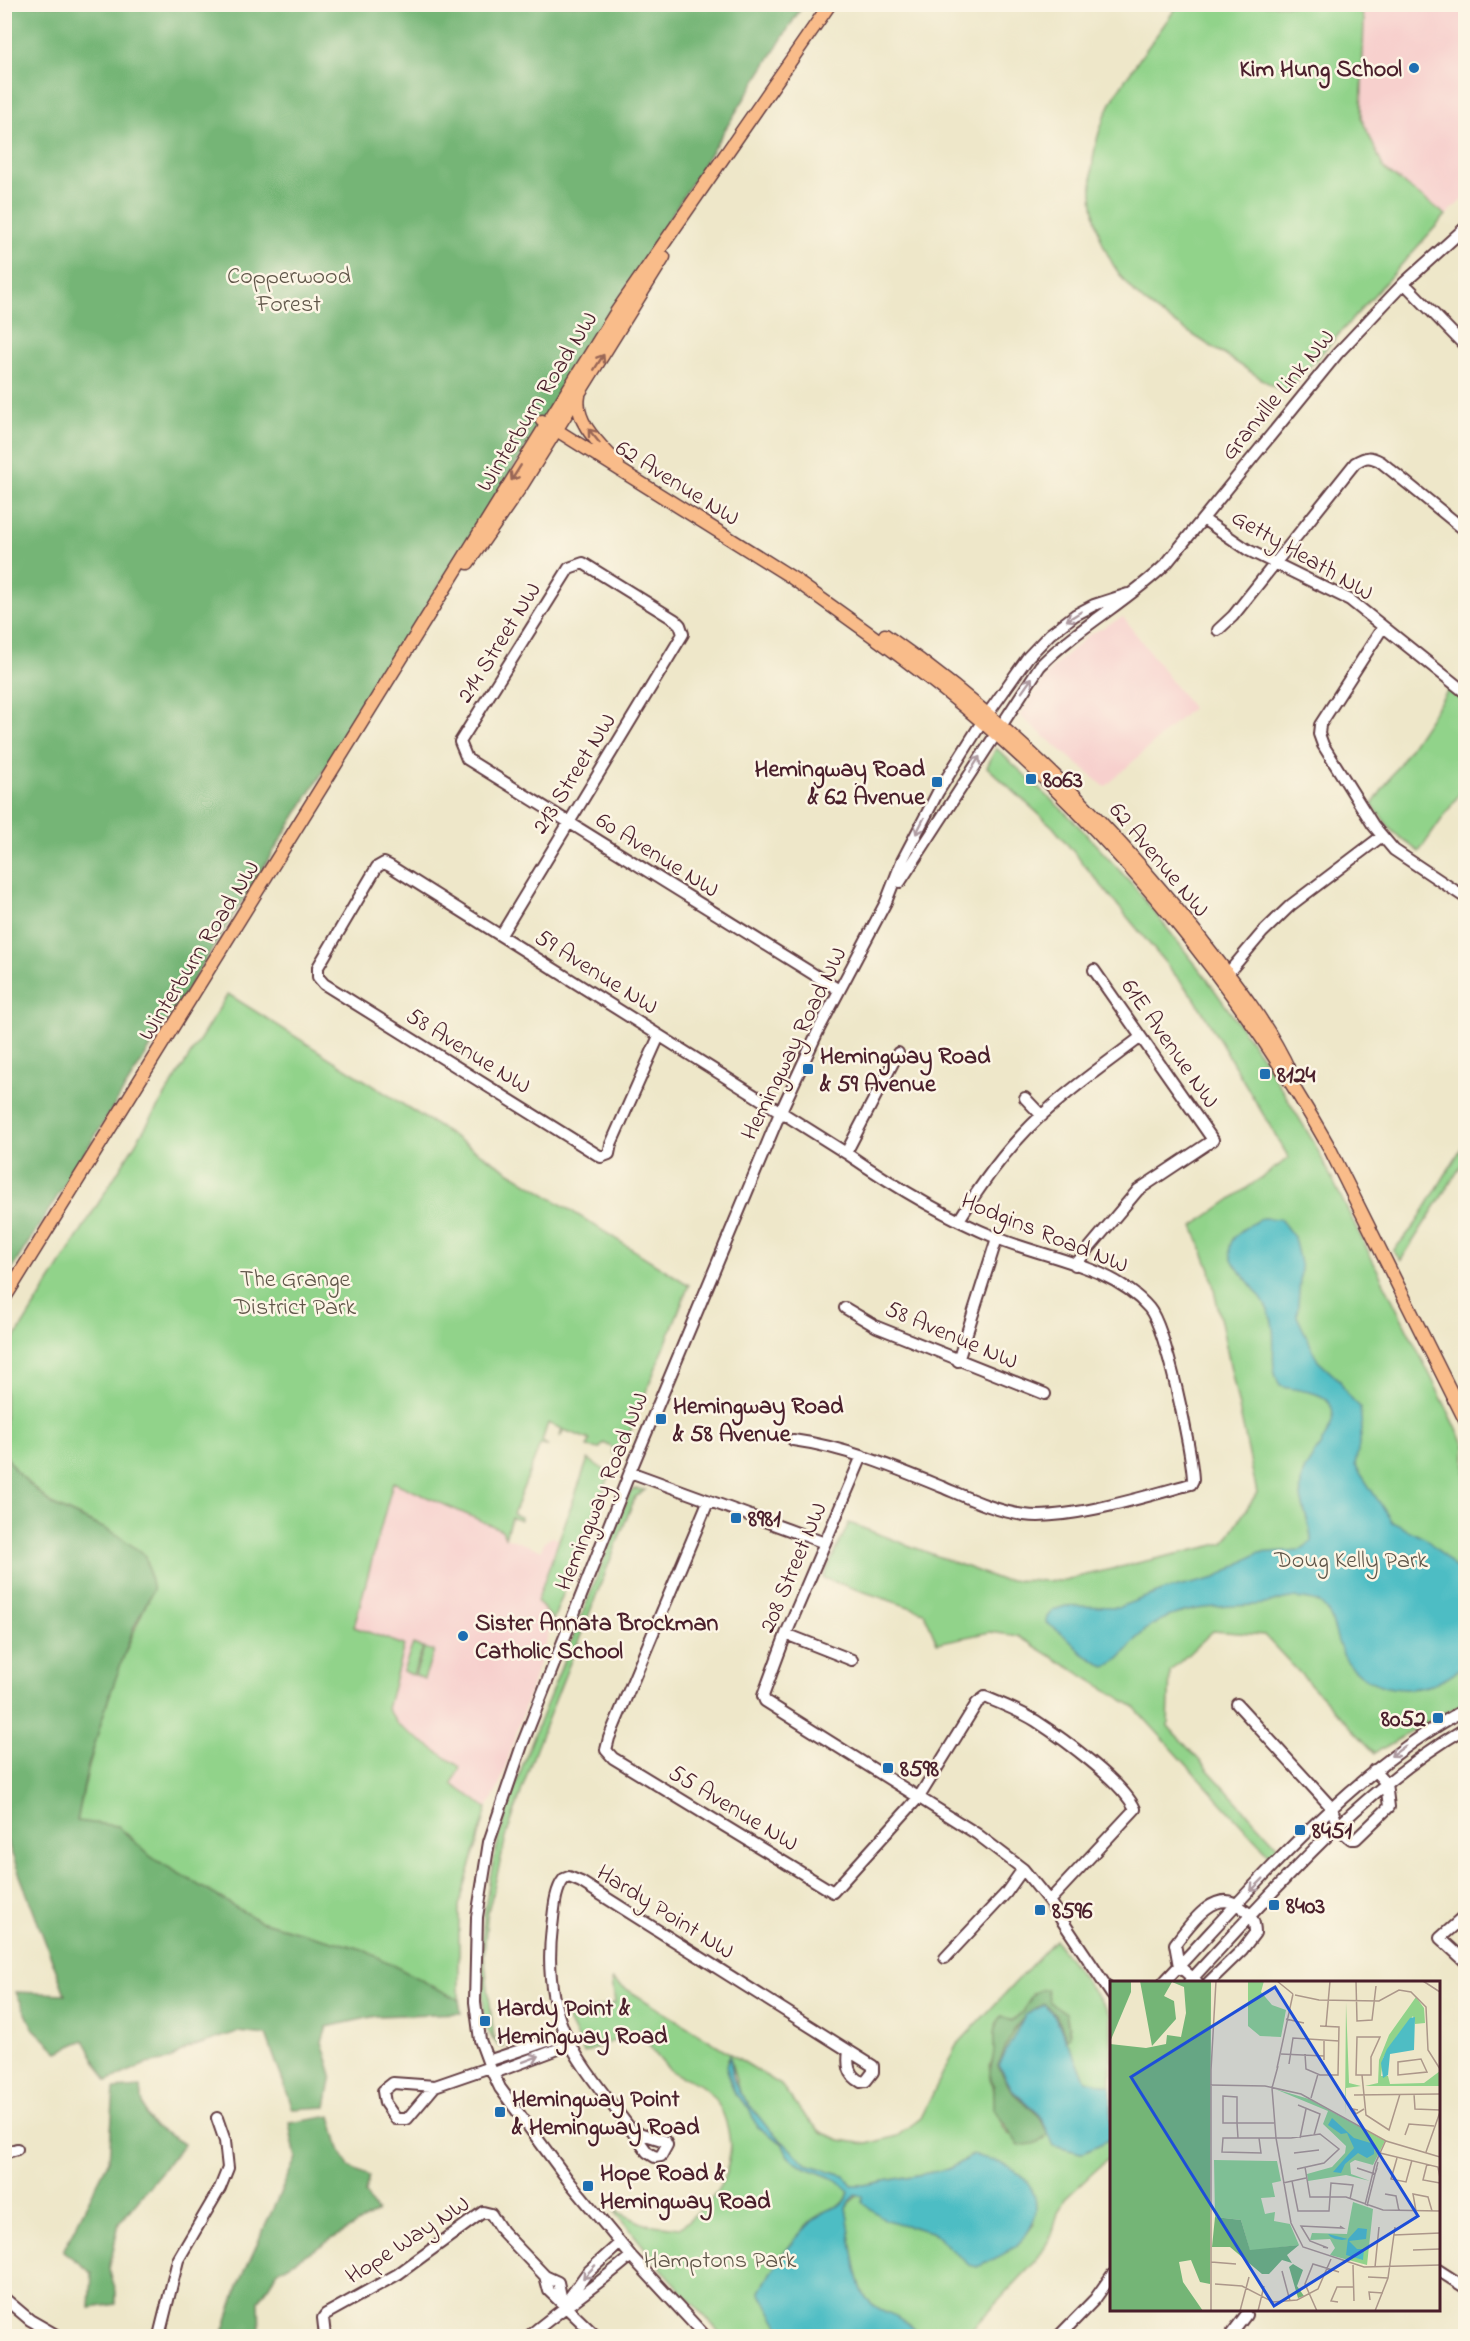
<svg xmlns="http://www.w3.org/2000/svg" width="1470" height="2341" font-family="'Indie Flower',sans-serif">
<style>
.built{fill:#f7d0cd}
.green{fill:#91d38a;stroke:#6e795a;stroke-width:1.5;fill-rule:evenodd}
.forest{fill:#74b576;stroke:#5f6a50;stroke-width:1.5}
.water{fill:#4ebdc4;stroke:#4c6e78;stroke-width:1.5}
.lines{fill:none;stroke-linecap:round;stroke-linejoin:round}
.minor-casing{stroke:#633d43;stroke-width:14}
.major-casing{stroke:#633d43;stroke-width:15}
.minor{stroke:#fff;stroke-width:10}
.major{stroke:#f9bc8a;stroke-width:12}
.oneway{stroke:#996656}
.oneway2{stroke:#ae9aa0}
.poi-dot{fill:#1f6fb2;stroke:#fcf5e5;stroke-width:2}
.labels{text-anchor:middle;stroke-width:5;stroke-linejoin:round;paint-order:stroke}
.poi-label{font-size:24px;font-weight:bold;fill:#4a1f2b;stroke:#fcf5e5;text-anchor:start}
.park-label{font-size:24px;fill:#5f5548;stroke:#fcf5e5}
.street-label{font-size:24px;fill:#4a1f2b;stroke:#fcf5e5}
.inset-road{fill:none;stroke:#ac978a;stroke-width:1.5}
.view{fill:#1d4ed8;fill-opacity:0.15;stroke:#1d4ed8;stroke-width:3}
.inset-edge{fill:none;stroke:#4a1f2b;stroke-width:3}
</style>
<rect width="100%" height="100%" fill="#fcf5e5"/>
<filter id="ink" filterUnits="userSpaceOnUse"><feTurbulence type="fractalNoise" baseFrequency=".0167" numOctaves="2"/><feDisplacementMap in="SourceGraphic" scale="12" xChannelSelector="R" yChannelSelector="G"/><feConvolveMatrix kernelMatrix="1 2 1 2 8 2 1 2 1" color-interpolation-filters="sRGB"/></filter>
<filter id="wash" filterUnits="userSpaceOnUse"><feTurbulence type="fractalNoise" baseFrequency=".008" numOctaves="4" result="noise"/><feDisplacementMap in="SourceGraphic" scale="24" xChannelSelector="R" yChannelSelector="G"/><feGaussianBlur stdDeviation="1.35" result="paint"/><feColorMatrix in="noise" values="0 0 0 0 0 0 0 0 0 0 0 0 0 0 0 0 0 1.4 0 .05"/><feComposite in="paint" operator="in"/></filter>
<g filter="url(#wash)">
<rect width="100%" height="100%" fill="#eee7c9"/>
<path class="built" d="M1359,5H1465V197L1446,215L1384,169L1361,116L1364,20Z
M1123,617L1192,708L1105,787L1020,716L1051,669L1087,636Z
M393,1482L502,1530L505,1537L541,1550L544,1542L552,1537L561,1540L537,1600L553,1620L499,1787L487,1808L452,1784L460,1767L398,1725L387,1709L404,1645L353,1627Z"/>
<path class="green" d="M1178,5H1359L1364,20L1361,117L1384,169L1446,215L1285,394C1254,374 1224,354 1193,335C1172,321 1148,308 1131,289C1083,235 1080,156 1116,94C1135,63 1158,34 1178,5Z
M1449,689L1465,704V786L1419,852L1393,832L1372,805Z
M996,748L1073,820L1132,884L1204,975L1264,1060L1313,1141L1465,1445V1703L1434,1718L1375,1753L1264,1635L1213,1631L1170,1671L1168,1726L1281,1850L1273,1859L1133,1706L1018,1636L990,1632L937,1643L924,1612L823,1578L849,1523L1001,1580L1060,1581L1224,1543L1257,1493L1210,1270L1193,1226L1289,1158L1195,999L1053,827L987,767Z
M228,994L689,1285L622,1452L618,1456L613,1453V1448L604,1443L599,1449L587,1447L590,1440L564,1430L560,1437L562,1429L548,1423L542,1441L547,1446L540,1445L513,1514L521,1517L520,1520L511,1518L505,1537L502,1530L393,1482L354,1627L404,1645L387,1709L398,1725L460,1767L452,1784L487,1808L459,1906V2000L361,1949L259,1921L151,1857L118,1826L77,1822C92,1742 117,1663 153,1590L116,1534L51,1504L15,1470L5,1454V1354Z
M1465,1142V1160L1401,1260L1393,1251L1415,1225Z
M588,1459L610,1474L553,1620L537,1601Z
M635,1489L645,1490L635,1497L534,1754L506,1837L487,1917L484,1955L494,2038L505,2046L501,2047C484,2036 484,2012 483,1994C473,1885 515,1782 555,1683C580,1619 605,1556 630,1493Z
M413,1644L423,1648L413,1675L403,1671Z
M424,1648L434,1651L424,1679L415,1675Z
M1055,1940L1111,2015V2086L1086,2080L1054,2015L1013,2091L1040,2115L1055,2146L1081,2153L1111,2139V2156L1065,2199L1058,2213L1052,2235L1036,2261L965,2336H919C905,2312 883,2317 867,2299C855,2285 850,2228 846,2208L858,2193L917,2227L932,2232L946,2244L1017,2245L1034,2224L973,2155L949,2169L864,2185H852L844,2175L806,2164L767,2127L739,2092L730,2057L727,2061L734,2093L749,2108L757,2127L782,2143L788,2156L797,2164L835,2179L849,2190C846,2208 836,2205 824,2212C803,2224 770,2270 760,2292L785,2336H723L670,2279L614,2210L644,2224L680,2228C695,2214 715,2199 723,2180C737,2150 729,2108 703,2087C693,2079 679,2078 670,2070C658,2060 648,2043 638,2031L584,2053L566,2016L615,2003L612,1980L781,2085L803,2114L821,2132L840,2140L867,2144L897,2136L921,2118L956,2046ZM1033,1993L1066,2013L1070,2032L1067,2038L1056,2015L1045,2004C1014,2018 1010,2036 998,2066L1012,2092L1039,2116L1048,2134L1038,2143C1031,2141 1022,2141 1015,2138C992,2126 995,2086 990,2065C1000,2051 987,2033 1001,2016L1012,2021L1023,2011Z"/>
<path class="forest" d="M5,5H803L5,1280Z
M5,1454L15,1470L51,1504L116,1534L146,1556L153,1590L134,1627L108,1700L87,1770L77,1821L118,1826L151,1857L259,1921L362,1949L459,2000L461,2013L376,2016L327,2027L322,2042L332,2075L326,2107L293,2109L266,2035L237,2032L186,2049L169,2060L146,2064L107,2081L84,2040L58,2052L33,2028L16,1992L65,1994L5,1836Z
M1042,1989H1047L1050,2002L1066,2013L1070,2037L1067,2039L1056,2015L1044,2004C1016,2017 1009,2038 998,2066L1012,2092L1039,2116L1048,2134L1038,2143L1019,2146L994,2109V2086C986,2076 991,2069 993,2058C996,2043 990,2031 1001,2016L1012,2021L1023,2011L1034,1993Z
M141,2087C144,2128 151,2123 184,2144L119,2223L109,2269L116,2291V2304L90,2308L92,2273L63,2251L109,2160L114,2089Z
M331,2116L340,2149L349,2167L369,2176L365,2193L377,2212L278,2271L259,2301L260,2336H222L238,2286L296,2158L289,2123Z"/>
<path class="water" d="M1263,1218L1280,1219L1294,1237L1301,1268L1297,1316L1318,1361L1340,1381L1347,1394L1360,1407L1362,1430L1355,1465L1392,1522L1426,1539L1465,1577C1466,1595 1470,1645 1466,1659C1463,1668 1454,1674 1447,1678C1416,1695 1376,1693 1351,1666C1334,1649 1338,1621 1322,1605C1316,1599 1300,1599 1292,1598C1283,1598 1274,1603 1265,1604C1226,1608 1186,1603 1151,1626C1131,1639 1127,1659 1105,1667L1083,1654L1070,1640L1046,1622L1047,1617L1053,1610L1066,1606L1119,1607L1165,1590L1216,1578L1258,1553L1300,1550L1311,1542C1312,1518 1294,1502 1303,1474C1309,1455 1354,1414 1321,1396C1309,1390 1293,1390 1280,1386C1268,1365 1277,1345 1272,1322C1262,1276 1188,1252 1263,1218Z
M1044,2005L1054,2015L1086,2080L1111,2086V2139L1081,2153L1054,2146L1040,2115L1013,2091L999,2065L1025,2015Z
M730,2056L733,2078L739,2092L767,2127L806,2164L844,2175L852,2185H864L949,2169L973,2155C985,2158 999,2161 1009,2167C1042,2186 1044,2218 1018,2244C1008,2254 990,2260 978,2267L969,2265L932,2232L886,2220L862,2202V2196L855,2194L846,2208C850,2228 855,2285 867,2299C883,2317 905,2312 919,2336H785L760,2292C770,2270 803,2225 824,2212C836,2205 846,2209 849,2191L835,2179L797,2164L788,2156L782,2143L757,2127L749,2108L734,2093L726,2066Z"/>
</g>
<g filter="url(#ink)">
<g class="lines">
<g class="minor-casing">
<path id="minor" d="M1404,283L1466,347
M1203,519L1248,550L1350,600L1466,693
M1383,627L1320,725L1319,734L1323,745L1373,825L1394,850L1466,898
M1218,630L1233,616L1355,463C1366,456 1370,456 1381,462L1466,531
M900,882L1040,666C1078,627 1127,602 1166,564L1337,354L1404,283L1466,227
M501,935L683,634L680,625L675,620L583,563L569,568L460,742L467,759L839,990
M1223,979L1262,933L1291,905L1382,836
M659,1036L611,1144L609,1154L601,1157L324,984L318,977V967L377,867L384,863L390,866L846,1153C894,1186 943,1216 997,1238C1048,1259 1112,1265 1149,1308C1166,1328 1192,1451 1193,1480L1191,1484C1147,1496 1067,1521 1024,1515C995,1511 968,1498 942,1487C893,1467 845,1447 793,1440
M1025,1098L1042,1116
M846,1153L898,1053
M959,1220C984,1179 1013,1139 1051,1107C1079,1082 1111,1060 1141,1037
M1075,1265L1138,1190L1213,1140L1094,970
M845,1308L877,1327L1045,1394
M958,1361L997,1238
M1453,1399L1466,1394
M862,1456L786,1634L763,1696L765,1701L977,1834L1023,1869L1049,1901L1112,1995
M630,1472L825,1543
M708,1502L609,1738L606,1750L613,1758L833,1892L919,1797L977,1703L985,1697C1002,1704 1020,1711 1036,1721C1062,1738 1123,1782 1135,1809L1049,1901
M786,1634L852,1660
M1237,1704L1332,1808L1338,1828L1351,1839H1356L1389,1807L1386,1783L1374,1770
M1466,1915L1440,1938L1466,1962
M945,1958L1006,1893L1023,1869
M1164,1982C1256,1885 1347,1774 1466,1709
M1189,1982C1272,1893 1359,1790 1466,1728
M1197,1982L1179,1966L1175,1944C1190,1924 1217,1884 1243,1909C1252,1916 1255,1922 1255,1933L1242,1950L1209,1982
M488,2061L565,2035
M494,2073L569,2045
M435,2086L407,2119H396L385,2103L383,2091L393,2083L435,2086L490,2067
M632,2131L665,2141L667,2145L661,2156L655,2157L647,2152C591,2070 539,2037 552,1927C554,1913 554,1891 564,1879L569,1877L581,1882L849,2051C847,2065 848,2075 861,2082L866,2081L873,2072V2066L849,2051
M4,2153L17,2149
M1438,2270L1466,2288
M545,2276L549,2291L596,2336
M4,2298L30,2320L58,2336
M567,2301L587,2273L620,2243
M159,2336L178,2260L220,2188L228,2168L225,2141L217,2118
M325,2336L323,2318L326,2314L398,2274L483,2212L491,2214L502,2231L545,2276L558,2282L563,2306
M529,2336C562,2308 598,2285 631,2256
M705,2336L631,2256L568,2180L500,2088L490,2067L480,2040L475,2002L477,1917L489,1842L522,1745L630,1472L780,1113L819,1029L886,902L902,861L938,792L982,722L1028,657L1050,634L1075,615L1094,605L1128,594
M1059,2336L1095,2299L1112,2275
M1230,2336L1246,2315"/>
</g>
<g class="major-casing">
<path id="major" d="M579,396C574,423 601,445 618,464
M542,421L799,582
M468,563L522,485L664,257
M792,578C856,624 921,669 980,720C1119,840 1239,987 1329,1147L1466,1422
M885,635C1006,719 1110,823 1201,939C1234,981 1269,1025 1291,1074
M4,1299L617,311L830,4"/>
</g>
<use href="#minor" class="minor"/>
<use href="#major" class="major"/>
</g>
<defs><path id="oneway-shaft" d="M-6 0H5M1.5-3L5.5 0L1.5 3" fill="none" stroke-width="1.6" stroke-linecap="round" stroke-linejoin="round" transform="scale(1.5)"/></defs>
<g class="oneway">
<use href="#oneway-shaft" transform="translate(599 362) rotate(-58)"/>
<use href="#oneway-shaft" transform="translate(594 436) rotate(-129)"/>
<use href="#oneway-shaft" transform="translate(516 473) rotate(122)"/>
</g>
<g class="oneway2">
<use href="#oneway-shaft" transform="translate(1074 616) rotate(148)"/>
<use href="#oneway-shaft" transform="translate(1027 685) rotate(-55)"/>
<use href="#oneway-shaft" transform="translate(975 764) rotate(-58)"/>
<use href="#oneway-shaft" transform="translate(920 826) rotate(117)"/>
<use href="#oneway-shaft" transform="translate(1398 1751) rotate(144)"/>
<use href="#oneway-shaft" transform="translate(1257 1885) rotate(135)"/>
<use href="#oneway-shaft" transform="translate(531 2059) rotate(-20)"/>
<use href="#oneway-shaft" transform="translate(589 2272) rotate(133)"/>
</g>
</g>
<g class="poi-dot">
<circle cx="1414" cy="68" r="6"/>
<rect x="1025" y="773" width="12" height="12" rx="3"/>
<rect x="931" y="776" width="12" height="12" rx="3"/>
<rect x="802" y="1063" width="12" height="12" rx="3"/>
<rect x="1259" y="1068" width="12" height="12" rx="3"/>
<rect x="655" y="1413" width="12" height="12" rx="3"/>
<rect x="730" y="1512" width="12" height="12" rx="3"/>
<circle cx="463" cy="1636" r="6"/>
<rect x="1432" y="1712" width="12" height="12" rx="3"/>
<rect x="882" y="1762" width="12" height="12" rx="3"/>
<rect x="1294" y="1824" width="12" height="12" rx="3"/>
<rect x="1268" y="1899" width="12" height="12" rx="3"/>
<rect x="1034" y="1904" width="12" height="12" rx="3"/>
<rect x="479" y="2015" width="12" height="12" rx="3"/>
<rect x="494" y="2106" width="12" height="12" rx="3"/>
<rect x="582" y="2180" width="12" height="12" rx="3"/>
</g>
<g class="labels">
<g class="poi-label">
<text x="1402" y="76" text-anchor="end">Kim Hung School</text>
<text x="925" y="776" text-anchor="end">Hemingway Road<tspan x="925" dy="28">&amp; 62 Avenue</tspan></text>
<text x="1043" y="787">8063</text>
<text x="820" y="1063">Hemingway Road<tspan x="820" dy="28">&amp; 59 Avenue</tspan></text>
<text x="1277" y="1082">8124</text>
<text x="673" y="1413">Hemingway Road<tspan x="673" dy="28">&amp; 58 Avenue</tspan></text>
<text x="748" y="1526">8981</text>
<text x="475" y="1630">Sister Annata Brockman<tspan x="475" dy="28">Catholic School</tspan></text>
<text x="1426" y="1726" text-anchor="end">8052</text>
<text x="900" y="1776">8598</text>
<text x="1312" y="1838">8451</text>
<text x="1286" y="1913">8403</text>
<text x="1052" y="1918">8596</text>
<text x="497" y="2015">Hardy Point &amp;<tspan x="497" dy="28">Hemingway Road</tspan></text>
<text x="512" y="2106">Hemingway Point<tspan x="512" dy="28">&amp; Hemingway Road</tspan></text>
<text x="600" y="2180">Hope Road &amp;<tspan x="600" dy="28">Hemingway Road</tspan></text>
</g>
<g class="park-label">
<text x="289" y="283">Copperwood<tspan x="289" dy="28">Forest</tspan></text>
<text x="295" y="1286">The Grange<tspan x="295" dy="28">District Park</tspan></text>
<text x="1351" y="1567">Doug Kelly Park</text>
<text x="720" y="2267">Hamptons Park</text>
</g>
<g class="street-label">
<text transform="translate(1277 394) rotate(-50)" y="8">Granville Link NW</text>
<text transform="translate(536 401) rotate(-58)" y="8">Winterburn Road NW</text>
<text transform="translate(678 482) rotate(32)" y="8">62 Avenue NW</text>
<text transform="translate(1303 554) rotate(30)" y="8">Getty Heath NW</text>
<text transform="translate(498 642) rotate(-58)" y="8">214 Street NW</text>
<text transform="translate(573 773) rotate(-58)" y="8">213 Street NW</text>
<text transform="translate(658 854) rotate(32)" y="8">60 Avenue NW</text>
<text transform="translate(1160 859) rotate(50)" y="8">62 Avenue NW</text>
<text transform="translate(198 950) rotate(-58)" y="8">Winterburn Road NW</text>
<text transform="translate(597 971) rotate(32)" y="8">59 Avenue NW</text>
<text transform="translate(793 1043) rotate(-64)" y="8">Hemingway Road NW</text>
<text transform="translate(1171 1043) rotate(55)" y="8">61E Avenue NW</text>
<text transform="translate(469 1050) rotate(32)" y="8">58 Avenue NW</text>
<text transform="translate(1045 1232) rotate(22)" y="8">Hodgins Road NW</text>
<text transform="translate(952 1334) rotate(23)" y="8">58 Avenue NW</text>
<text transform="translate(601 1491) rotate(-68)" y="8">Hemingway Road NW</text>
<text transform="translate(792 1567) rotate(-67)" y="8">208 Street NW</text>
<text transform="translate(734 1807) rotate(31)" y="8">55 Avenue NW</text>
<text transform="translate(666 1911) rotate(32)" y="8">Hardy Point NW</text>
<text transform="translate(407 2239) rotate(-33)" y="8">Hope Way NW</text>
</g>
</g>
<g transform="translate(1110 1981)">
<rect width="330" height="330" fill="#eee7c9"/>
<path d="M138,0H154L151,11L162,24L176,29L171,56L150,55L138,45ZM306,16L314,27L315,42L305,43L303,35L287,55L273,77L271,95H278L280,103L314,102L330,90V105H255L268,102L269,79L279,54ZM236,21L239,102L251,105L236,107L235,134ZM165,108L199,118L275,160L263,184L245,179L240,182L241,193L260,200L236,194L198,200L197,193L222,186L235,172L236,165L213,143L218,130ZM104,179L167,180L171,200L162,202L165,216L151,217L155,233L165,231L164,240L180,243L189,264L140,270L131,239L105,236ZM243,221L263,228L257,284L220,274L225,267L220,258L200,259L202,252L237,253Z" fill="#91d38a"/>
<path d="M0,0H21V11L0,61ZM30,0H101L100,303L90,301L81,279L69,281L73,301L93,330H0V63L36,67L56,63L57,54L71,56L76,32L74,6L62,1L54,15L64,20L66,38L42,65ZM105,236L131,239L140,269L189,264L177,274L182,282L172,279L159,293H152L120,266H102ZM183,283L193,289L187,305L194,315L188,317L179,286Z" fill="#74b576"/>
<path d="M305,36L304,69L280,73L278,94L273,97L271,82L277,68L300,37ZM222,137L244,157L264,163V173L257,177L248,172L235,183L231,192L223,191L244,167L237,152L231,153L218,144ZM248,247L257,248L256,258L239,260L247,268H254L253,279L236,274L238,258L232,259L225,258L221,256L218,253L238,258Z" fill="#4ebdc4"/>
<path class="inset-road" d="M167,0L183,13M246,0L247,40L262,39L266,5M313,0L330,11M185,14L209,19L269,20L289,9L301,11L316,26L318,69L330,88M176,38L194,42M216,45L220,0M247,56H270L261,76V94H246ZM171,73L214,75M195,73L196,88L210,94H228L229,46L210,45M311,78L317,91L288,94V81ZM214,79V60M179,83L183,57L229,60M168,85L162,107L166,157L181,242L193,266L254,286L330,284M167,87L183,13M252,94L256,134L279,149L290,113M100,104L155,105L191,113L276,160L330,176M304,113L305,128L330,129M244,114L330,113M201,117L208,93M188,124L210,133L204,154M248,129L243,128L246,133L254,128M295,154L299,143L324,145M128,157L127,142V116L113,115V142H164M149,157L151,172L112,171L113,157H181L210,153L229,168L214,182L187,188M190,157L196,128M316,171L330,131M184,172L209,169M270,172L328,186L330,197M287,177L281,198L296,201L302,179M317,183L313,199L330,202M195,186L200,216H236L273,229L330,230M247,187L265,193L267,187M182,200L188,230H219L221,202L243,204L240,218M173,202L196,197M275,213L286,215L289,230M255,224L265,183L276,159M257,225L268,181M306,230L303,213L318,216L322,230M284,254L330,252M213,266L218,267L200,260L191,245L233,247L230,245M303,269L330,268M101,281L126,283M243,284L244,320M265,286L269,246M172,290L180,320M258,296L278,297M105,303L132,305L163,321L187,319L208,308L221,278M260,319L259,311L273,312M228,321L221,320L227,306H243M101,330V89L106,0M130,330L139,296M148,330L154,305M207,330L195,303L203,283L229,291M265,330L278,297L285,246"/>
<path class="view" d="M165,6L308,235L164,325L21,96Z"/>
<rect width="330" height="330" class="inset-edge"/>
</g>
<rect width="1470" height="2341" fill="none" stroke="#fcf5e5" stroke-width="24"/>
</svg>
